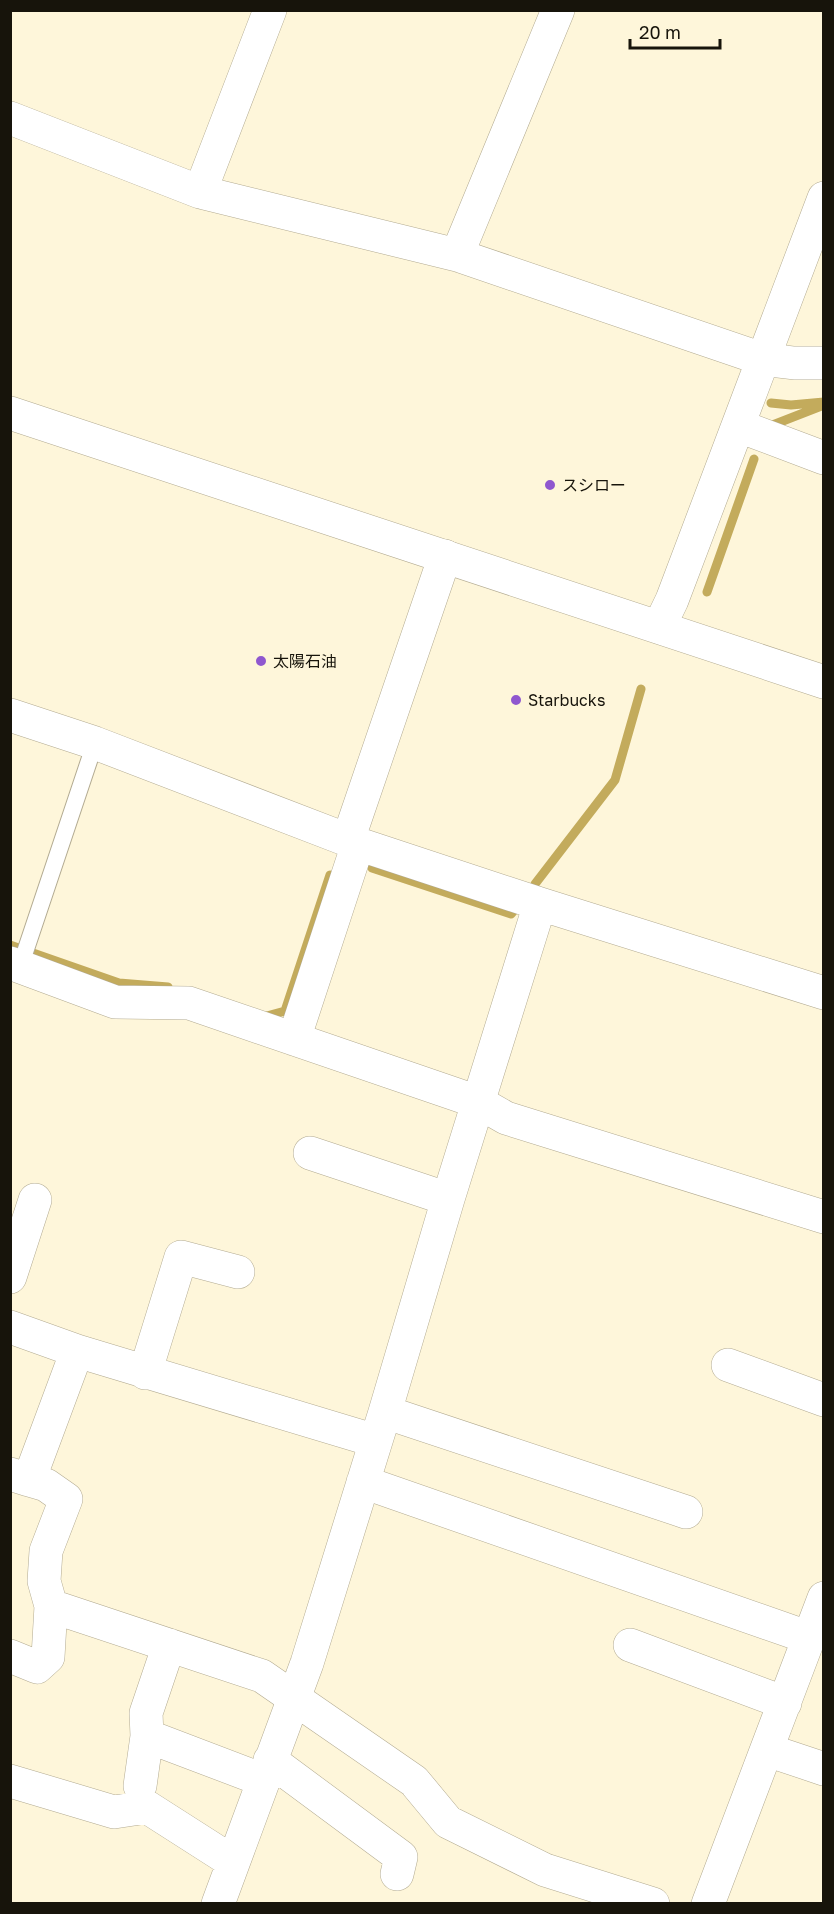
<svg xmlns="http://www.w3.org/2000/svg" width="834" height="1914" font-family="'Golos Text','Noto Sans JP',sans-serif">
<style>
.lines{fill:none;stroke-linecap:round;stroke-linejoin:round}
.stream{stroke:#c3ab5c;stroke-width:9}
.service-casing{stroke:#b3ab92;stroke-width:18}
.minor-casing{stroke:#b3ab92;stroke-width:34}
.tertiary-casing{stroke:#b3ab92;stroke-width:34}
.service{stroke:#fff;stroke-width:16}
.minor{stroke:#fff;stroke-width:33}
.tertiary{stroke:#fff;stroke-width:33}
.poi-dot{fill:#8f57cf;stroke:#fef6da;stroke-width:2}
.labels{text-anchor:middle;stroke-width:6;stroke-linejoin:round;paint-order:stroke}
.poi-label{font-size:16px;fill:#17140b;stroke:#fef6da;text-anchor:start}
</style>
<rect width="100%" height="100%" fill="#fef6da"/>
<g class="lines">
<path class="stream" d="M771,403L791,405L824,402
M770,426L824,405
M707,592L754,459
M372,868L511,914L517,907
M535,884L615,780L641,689
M10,945L119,983L168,987
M263,1017L285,1011L330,875"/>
<g class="service-casing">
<path id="service" d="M20,967L95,743"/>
</g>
<g class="minor-casing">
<path id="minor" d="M10,118L200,192L457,255L762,359L794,363H824
M200,192L270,10
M457,255L558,10
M739,426L824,458
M659,627L672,600L824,198
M10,715L95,743L358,844L540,904L824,993
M348,840L445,556
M10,963L115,1002L189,1003L478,1102L506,1118L824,1217
M294,1039L358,844
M310,1153L448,1199
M10,1277L35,1200
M10,1327L77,1351L376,1441
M728,1365L824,1400
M145,1373L181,1257L238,1272
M385,1412L686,1512
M10,1474L29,1480L77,1351
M29,1480L46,1485L66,1499L46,1551L44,1581L51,1606L262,1676L414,1781L448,1822L545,1870L653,1904
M363,1482L810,1638
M169,1645L146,1713L147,1736L263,1780
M630,1645L785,1703
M10,1656L37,1667L48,1657L51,1606
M767,1750L824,1769
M270,1760L401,1857L397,1874
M10,1781L114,1812L147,1807L233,1862
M140,1786L147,1736
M218,1904L307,1663L385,1412L448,1199L540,904
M708,1904L824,1598"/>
</g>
<g class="tertiary-casing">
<path id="tertiary" d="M10,413L824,682"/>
</g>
<use href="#service" class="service"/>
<use href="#minor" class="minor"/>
<use href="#tertiary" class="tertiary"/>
</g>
<g class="poi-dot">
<circle cx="550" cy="485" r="6"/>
<circle cx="261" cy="661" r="6"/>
<circle cx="516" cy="700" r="6"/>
</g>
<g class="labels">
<g class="poi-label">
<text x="562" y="491">スシロー</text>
<text x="273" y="667">太陽石油</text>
<text x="528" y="706">Starbucks</text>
</g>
</g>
<rect width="834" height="1914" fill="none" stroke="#17140b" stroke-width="24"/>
<path d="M630 39v9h90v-9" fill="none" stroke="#17140b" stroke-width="3"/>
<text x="639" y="39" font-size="18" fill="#17140b" stroke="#fef6da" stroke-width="4.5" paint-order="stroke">20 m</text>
</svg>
